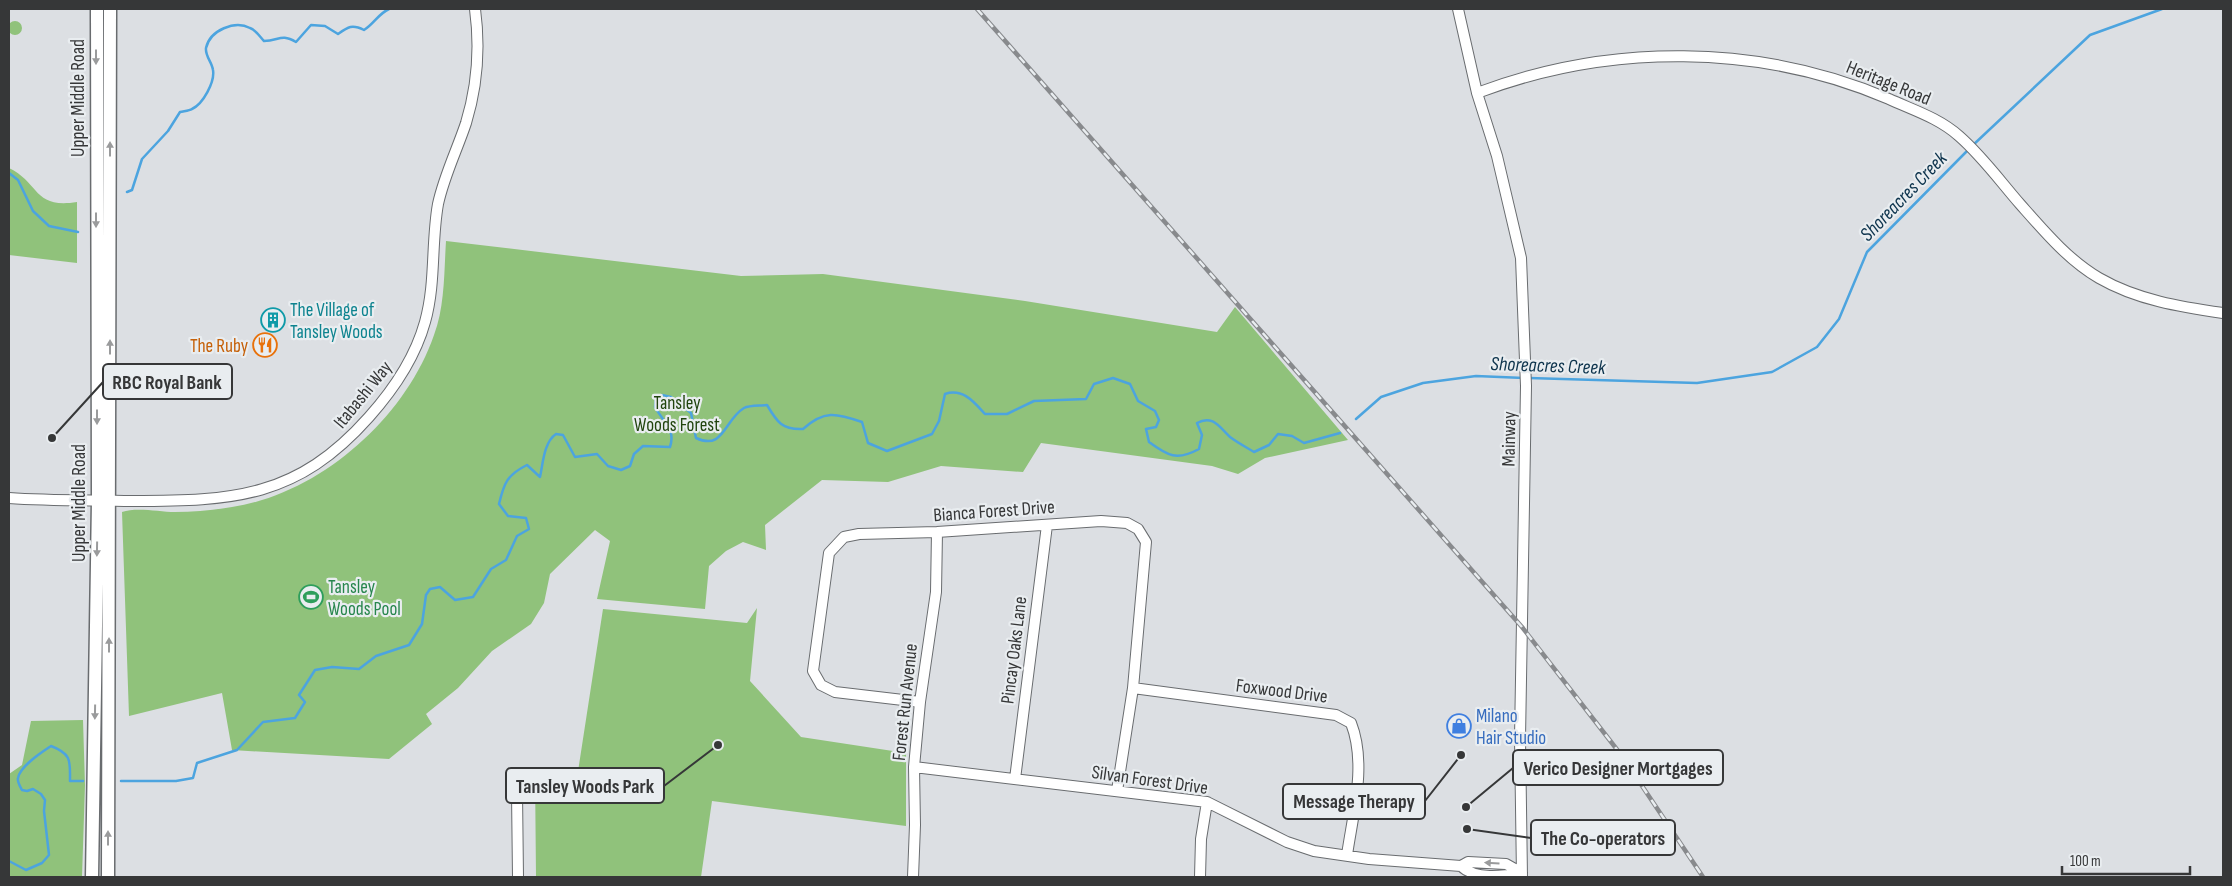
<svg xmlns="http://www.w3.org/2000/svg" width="2232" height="886" font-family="'Sofia Sans Condensed',sans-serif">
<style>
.green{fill:#90c27b}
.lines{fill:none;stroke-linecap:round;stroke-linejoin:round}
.stream{stroke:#4ca4df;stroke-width:2.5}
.minor-casing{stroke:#696c6f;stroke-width:12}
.major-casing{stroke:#696c6f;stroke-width:15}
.minor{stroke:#fff;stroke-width:10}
.major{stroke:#fff;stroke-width:12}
.rail-casing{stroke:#888a8d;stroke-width:4.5}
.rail{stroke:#e9edf0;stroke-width:2.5;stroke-dasharray:8;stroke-linecap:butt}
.oneway{fill:#9a9b9c}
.labels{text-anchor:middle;stroke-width:4.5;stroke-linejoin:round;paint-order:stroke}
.street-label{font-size:19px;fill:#363738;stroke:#e9edf0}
.culture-label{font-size:19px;fill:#0d838f;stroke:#e9edf0;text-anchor:start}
.food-label{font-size:19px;fill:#c56008;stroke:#e9edf0;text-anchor:end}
.park-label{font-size:19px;fill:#21440e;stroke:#e9edf0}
.leisure-label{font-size:19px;fill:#27864d;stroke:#e9edf0;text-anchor:start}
.shop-label{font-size:19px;fill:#366cbe;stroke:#e9edf0;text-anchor:start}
.water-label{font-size:20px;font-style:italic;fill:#0e344d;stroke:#e9edf0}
.leader{fill:none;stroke:#363738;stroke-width:2}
.callout-dot{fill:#363738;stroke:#e9edf0;stroke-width:2}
.callout{fill:#e9edf0;stroke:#363738;stroke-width:2}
.callout-label{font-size:20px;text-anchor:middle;font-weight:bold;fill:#363738}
</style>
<rect width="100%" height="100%" fill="#dcdfe3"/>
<path class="green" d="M8 28a7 7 0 1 1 14 0a7 7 0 1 1-14 0Z
M9,168C40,183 33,209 77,202V263L9,255Z
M446,241L741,276L823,274L1025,301L1217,332L1235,307L1348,440L1265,458L1238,474L1212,466L1041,443L1023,472L941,466L888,482L822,480L765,525L766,550L743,542L726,551L709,566L705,609L597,599L610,541L595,530L550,574L544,603L531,624L492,651L458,688L426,714L432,724L389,759L232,750L222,693L129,716L122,512C137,507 159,512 175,512C194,512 213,510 232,507C319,494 405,419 434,335C445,306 444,272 446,241Z
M757,608L750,681L801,737L906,753V826L712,801L701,877H536L535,773L577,778L603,609L747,623Z
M83,720L85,785L82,877H9V774L22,765L31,721Z"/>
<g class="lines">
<path class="stream" d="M1972,146L2090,35L2162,9
M9,173L18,180L33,211L49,226L78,232
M127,192L132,190L142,159L168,131L180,112C184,111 189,111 192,109C203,104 215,82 213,70C212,62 205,56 206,48C210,30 235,20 250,28C256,30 260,37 264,41C279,41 281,33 296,42L311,25L325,26L338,34C348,27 352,24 364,30C374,24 378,14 389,9
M1529,378L1697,383L1772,372L1817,347L1839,319L1867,252L1968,150
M1356,419L1381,397L1423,383L1476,376L1524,378
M121,781H176L193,778L197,763L237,750L263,722L295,718L305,702L299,695L315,670L332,667L359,669L376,656L409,645L422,624L426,595L430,589L440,587L455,600L473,597L491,569L506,560L517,536L529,529L526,518L508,516L499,504C504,483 507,475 527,465L540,477C543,463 544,442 556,434L563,435L575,457L597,454L608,466L621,470L630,466L634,454L643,446L670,447C676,429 663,422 655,407L656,399L662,395L671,397L691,413L696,438C724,451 724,420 744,408C750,405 760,406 767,405C777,422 782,430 803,429C824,410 836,413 862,422L868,443L887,451L932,434L939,421L945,394C963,388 974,402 985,414H1007L1034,401L1086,399L1094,384L1113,378L1130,384L1138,401L1155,411L1159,420L1156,427L1146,429L1149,442C1168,456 1177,461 1199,449L1202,435L1197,423C1213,414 1220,428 1230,437C1238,443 1246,447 1254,452L1269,445L1278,434L1292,436L1304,443L1340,433
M9,861L26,870L42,863L49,855L44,811L45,800L41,794L33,789L27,791L22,790C20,786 17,782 18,778C20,766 42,752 51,746C72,754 70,761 70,781H83"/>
<g class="minor-casing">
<path id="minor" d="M1458,9L1477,93L1497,156L1521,258L1526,386L1520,738L1522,877
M1477,93C1609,43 1759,43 1889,99C1913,110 1939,118 1959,136C1982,156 2000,181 2020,204C2043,230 2068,260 2099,278C2137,300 2181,307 2223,313
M9,498C50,501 91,500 132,501C234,501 297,498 369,417C394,389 415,358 425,322C436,283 431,243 438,204C444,176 457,150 466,123C477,87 480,46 475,9
M1133,688L1336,715L1351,723C1367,764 1353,813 1347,855
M920,702L835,692L821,685L813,671L829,553L844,537L859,534L937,532L1101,521L1127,523L1138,529L1146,542L1133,688L1117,791
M914,767L1207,802L1287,842L1314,851L1369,859L1461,866L1468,862L1506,864L1522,873
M1015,779L1047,525
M512,781L517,793L518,877
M1461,866C1475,880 1503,876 1522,873
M913,877L915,825L914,767L920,702L936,592L937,532
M1200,877L1201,839L1207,802"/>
</g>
<g class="major-casing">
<path id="major" d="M92,877L98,500L97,9
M108,877L110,9"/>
</g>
<use href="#minor" class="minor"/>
<use href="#major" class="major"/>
<g class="rail-casing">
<path id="rail" d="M977,9L1522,627L1622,756L1703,877"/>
</g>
<use href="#rail" class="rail"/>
</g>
<defs><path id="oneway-solid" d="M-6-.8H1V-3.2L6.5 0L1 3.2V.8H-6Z" transform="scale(1.25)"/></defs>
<g class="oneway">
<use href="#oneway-solid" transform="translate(96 57) rotate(90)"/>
<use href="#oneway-solid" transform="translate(110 149) rotate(-90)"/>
<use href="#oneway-solid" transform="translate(96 220) rotate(90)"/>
<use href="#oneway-solid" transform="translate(110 347) rotate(-90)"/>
<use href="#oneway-solid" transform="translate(97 417) rotate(90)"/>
<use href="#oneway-solid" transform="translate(97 549) rotate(91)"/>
<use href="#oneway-solid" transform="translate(109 645) rotate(-90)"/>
<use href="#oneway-solid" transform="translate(95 712) rotate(91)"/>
<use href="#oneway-solid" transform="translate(108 838) rotate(-90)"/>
<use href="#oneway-solid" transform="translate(1492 863) rotate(-177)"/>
</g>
<defs>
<g id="building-ring" transform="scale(1.25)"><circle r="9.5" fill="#e9edf0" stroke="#0f9aa8" stroke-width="1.5"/><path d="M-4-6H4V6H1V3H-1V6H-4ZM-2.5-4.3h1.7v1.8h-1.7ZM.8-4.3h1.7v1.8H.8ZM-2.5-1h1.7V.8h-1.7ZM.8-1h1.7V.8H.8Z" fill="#0f9aa8"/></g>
<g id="restaurant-ring" transform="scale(1.25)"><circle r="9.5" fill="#e9edf0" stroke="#e8710a" stroke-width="1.5"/><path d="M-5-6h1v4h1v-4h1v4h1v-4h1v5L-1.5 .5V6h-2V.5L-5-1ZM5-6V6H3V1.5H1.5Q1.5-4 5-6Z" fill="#e8710a"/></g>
<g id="stadium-ring" transform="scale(1.25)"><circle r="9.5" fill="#e9edf0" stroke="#2e9e5b" stroke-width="1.5"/><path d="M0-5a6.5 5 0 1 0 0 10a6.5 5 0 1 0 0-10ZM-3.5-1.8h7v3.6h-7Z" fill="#2e9e5b"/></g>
<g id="shop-ring" transform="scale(1.25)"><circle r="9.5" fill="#e9edf0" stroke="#3f7fe0" stroke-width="1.5"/><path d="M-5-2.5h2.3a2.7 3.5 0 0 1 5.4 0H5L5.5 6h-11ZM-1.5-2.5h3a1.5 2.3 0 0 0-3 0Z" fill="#3f7fe0"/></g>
</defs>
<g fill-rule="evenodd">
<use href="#building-ring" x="273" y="320"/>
<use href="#restaurant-ring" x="265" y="345"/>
<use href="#stadium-ring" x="311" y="597"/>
<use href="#shop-ring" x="1459" y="726"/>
</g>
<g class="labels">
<g class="street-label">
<text transform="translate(1889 82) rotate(22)" y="7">Heritage Road</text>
<text transform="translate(77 98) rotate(-90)" y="7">Upper Middle Road</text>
<text transform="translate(362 394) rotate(-51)" y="7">Itabashi Way</text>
<text transform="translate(1508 439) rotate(-89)" y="7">Mainway</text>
<text transform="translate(78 503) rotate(-90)" y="7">Upper Middle Road</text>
<text transform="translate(994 510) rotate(-4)" y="7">Bianca Forest Drive</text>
<text transform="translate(1013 650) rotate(-83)" y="7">Pincay Oaks Lane</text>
<text transform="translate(1282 690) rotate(7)" y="7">Foxwood Drive</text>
<text transform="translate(904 702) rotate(-84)" y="7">Forest Run Avenue</text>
<text transform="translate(1150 779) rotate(8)" y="7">Silvan Forest Drive</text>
</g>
<g class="culture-label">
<text x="290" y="316">The Village of<tspan x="290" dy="22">Tansley Woods</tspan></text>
</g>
<g class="food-label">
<text x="248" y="352">The Ruby</text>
</g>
<g class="park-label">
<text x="677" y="409">Tansley<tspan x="677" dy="22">Woods Forest</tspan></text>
</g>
<g class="leisure-label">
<text x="328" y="593">Tansley<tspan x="328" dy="22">Woods Pool</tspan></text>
</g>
<g class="shop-label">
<text x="1476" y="722">Milano<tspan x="1476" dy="22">Hair Studio</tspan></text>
</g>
<g class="water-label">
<text transform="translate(1903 196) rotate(-46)" y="7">Shoreacres Creek</text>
<text transform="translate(1548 365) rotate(2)" y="7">Shoreacres Creek</text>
</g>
</g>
<path class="leader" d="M52 438L103 382M1466 807L1513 768M718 745L664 786M1461 755L1425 801M1467 829L1531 838"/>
<g class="callout-dot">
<circle cx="52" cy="438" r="5"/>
<circle cx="1466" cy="807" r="5"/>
<circle cx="718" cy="745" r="5"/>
<circle cx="1461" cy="755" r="5"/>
<circle cx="1467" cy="829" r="5"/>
</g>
<g class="callout">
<rect x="103" y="364" width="129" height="35" rx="5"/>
<rect x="1513" y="750" width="210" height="35" rx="5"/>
<rect x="506" y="768" width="158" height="35" rx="5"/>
<rect x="1283" y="784" width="142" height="35" rx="5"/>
<rect x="1531" y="820" width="144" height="35" rx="5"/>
</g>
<g class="callout-label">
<text x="167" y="389">RBC Royal Bank</text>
<text x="1618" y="775">Verico Designer Mortgages</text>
<text x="585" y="793">Tansley Woods Park</text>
<text x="1354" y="808">Message Therapy</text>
<text x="1603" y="845">The Co-operators</text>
</g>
<rect width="2232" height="886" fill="none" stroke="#363738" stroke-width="20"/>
<path d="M2062 866v8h128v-8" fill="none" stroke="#363738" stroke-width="2.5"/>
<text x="2070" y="866" font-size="15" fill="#363738" stroke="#e9edf0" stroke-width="4" paint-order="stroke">100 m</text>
</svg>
